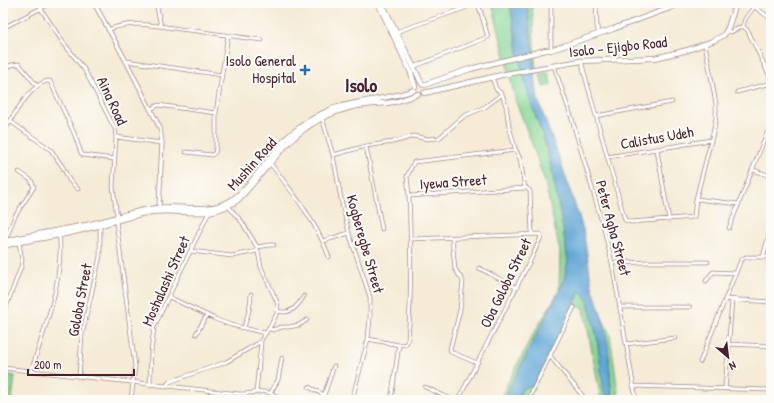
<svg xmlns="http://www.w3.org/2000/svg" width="774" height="403" font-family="'Patrick Hand',sans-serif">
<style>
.green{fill:#88d796;stroke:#697b60}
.water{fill:#5fa5d5;stroke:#546280}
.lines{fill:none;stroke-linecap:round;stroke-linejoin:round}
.minor-casing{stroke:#a08580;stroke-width:4.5}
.tertiary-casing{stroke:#a08580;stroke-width:5}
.primary-casing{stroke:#a08580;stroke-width:6}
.minor{stroke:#fff;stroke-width:3}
.tertiary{stroke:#fff;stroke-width:3.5}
.primary{stroke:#fff;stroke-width:4.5}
.poi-dot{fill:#1f6fb2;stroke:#fdfcf7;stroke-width:1.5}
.labels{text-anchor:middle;stroke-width:4;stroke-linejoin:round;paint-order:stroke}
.street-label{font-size:15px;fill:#4a1f2b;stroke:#fdfcf7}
.poi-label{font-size:15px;fill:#4a1f2b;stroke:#fdfcf7;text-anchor:end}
.district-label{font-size:19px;font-weight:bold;fill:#4a1f2b;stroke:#fdfcf7}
</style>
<rect width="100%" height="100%" fill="#fdfcf7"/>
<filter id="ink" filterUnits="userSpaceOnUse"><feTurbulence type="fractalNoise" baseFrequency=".025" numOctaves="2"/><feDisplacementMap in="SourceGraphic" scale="8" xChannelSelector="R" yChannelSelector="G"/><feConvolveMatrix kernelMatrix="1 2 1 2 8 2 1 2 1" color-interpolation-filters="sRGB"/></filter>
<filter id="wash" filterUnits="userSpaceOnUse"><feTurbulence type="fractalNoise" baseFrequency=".012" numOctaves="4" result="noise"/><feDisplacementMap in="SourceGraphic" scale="16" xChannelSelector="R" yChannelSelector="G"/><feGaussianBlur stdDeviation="0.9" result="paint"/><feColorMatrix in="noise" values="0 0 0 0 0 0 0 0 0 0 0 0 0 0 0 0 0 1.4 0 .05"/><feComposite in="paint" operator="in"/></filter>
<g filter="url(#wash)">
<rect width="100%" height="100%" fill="#f5ebd6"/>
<path class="green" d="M492,3H510L519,57L530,100L545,142L553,176L562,223L568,261L563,283L504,400H499L531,338L559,291L560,252L545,182L531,141L516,102Z
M527,3H532L536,73Z
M548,72L551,85L543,87L540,74Z
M580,291L587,297L597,337L604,393L607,400H601L584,308L575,305Z
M602,317L610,335L619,400H613L611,388L608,345Z
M3,374L15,376L12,399L3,397Z
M535,385L528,400H517L523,388Z"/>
<path class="water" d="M510,3H527L538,100L561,163L583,229L592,286L602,317L608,345L611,388L613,400H607L604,393L597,337L587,298L580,291L535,385L523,388L517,400H503L563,283L568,261L562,223L553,176L545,142L530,100L519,57Z"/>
</g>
<g filter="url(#ink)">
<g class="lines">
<g class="minor-casing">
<path id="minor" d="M156,3L161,26
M551,3V50
M596,3L597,27L599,34
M755,7L771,19
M41,9L62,41L84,69L115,129L116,137L113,187L117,217
M743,26L745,19L757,3
M3,28L51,3
M108,30C133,19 163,27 188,30C213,33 237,37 262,40
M726,31L731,32L743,26L748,31L771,79
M396,32L462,9L476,3
M126,61L222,75
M581,61L596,116L672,102
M554,66L571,116L604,229L612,263L636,400
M413,67L488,37L478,3
M3,70L11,65L19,64L37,86
M737,92L771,83
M151,109L158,105L216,113
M596,116L625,220L631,222L694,217L696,199L714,129L716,117V104L705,44
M322,118L333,155L342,204L349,233L370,297V318L368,339L352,400
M10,121L51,150L64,169L69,180L78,189
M3,134C10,120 33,80 50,81L74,133L81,153L83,155L114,159
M116,137L162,143
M366,146L382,229
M657,150L669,220
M186,152L212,155L215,153L216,147V113L228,35
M333,155L366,146L393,142L414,136L428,139L439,138L464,116L485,107L502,94
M607,157L711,140
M270,163C292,192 317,222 329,257
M753,170L771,176
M525,188H527L530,191L532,234
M409,196L407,176L414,162L516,150
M696,199L739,204
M228,206L242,222L257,247L261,267L278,304L277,313L271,325L260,342L261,343L256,392
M116,221L135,366L131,400
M729,228L767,133
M452,238L455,269L463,281L460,310L450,349L451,352L477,363
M411,239L540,234L541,237L532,257L458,400
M5,241L15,216L34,187L31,180L19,172
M323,241L349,233
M257,247L270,245H274
M191,251L232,256L257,251
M763,257L771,227
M612,263L650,262H708
M479,268L517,288
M706,281L713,272L736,273
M169,297L215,319L231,325L265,333
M725,299L771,302
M621,307H690
M277,311C291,315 297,307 304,296
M3,315L21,267L22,260L19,243
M244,327C248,316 251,306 251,294
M269,328L272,330L282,327H289L299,325L307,320
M196,334L207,315
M368,339L399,345
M626,344L675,338
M729,344L771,346
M550,356L586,400
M700,362L741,260L746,257H771
M3,368L240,394C260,394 263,386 283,400
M31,372C45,326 65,279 59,231
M79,377L82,335L100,256V226
M150,385L151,352L154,327L209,212
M633,386L771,390
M166,387L169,382L226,362L260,342
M309,387L324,395
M425,387L453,400
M725,389L732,300
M271,392L278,380L282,358
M321,400L324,395L334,366
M391,400L399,345L406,344L408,339C412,291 411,244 409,196L525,188L520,159L515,148L509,126L506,106L502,94L496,89L492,77
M528,400L574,307"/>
</g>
<g class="tertiary-casing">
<path id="tertiary" d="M94,3L126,61L160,128L162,143L159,208"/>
</g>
<g class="primary-casing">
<path id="primary" d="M378,3L411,73L415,86
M382,3L422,84
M424,85L470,69L546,50H551L613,29L683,3
M424,93L506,74L581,61L655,58L688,50L715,40L724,35L728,28L736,3
M3,242C33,234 65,230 95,223C116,218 136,210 157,208C180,205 204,213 226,203C249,193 270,152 290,135C302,125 317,115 332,109C359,100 387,100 414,90
M3,246C24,240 47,238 69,233C94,228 119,219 145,213C179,206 208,223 239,199C275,161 294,122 348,108C363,104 379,104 394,102C402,100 410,97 418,94"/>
</g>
<use href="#minor" class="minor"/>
<use href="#tertiary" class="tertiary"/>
<use href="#primary" class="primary"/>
</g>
</g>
<path class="poi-dot" d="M303 64h4v4h4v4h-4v4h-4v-4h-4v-4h4z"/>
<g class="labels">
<g class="street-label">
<text transform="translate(618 47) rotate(-6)" y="5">Isolo - Ejigbo Road</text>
<text transform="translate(112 101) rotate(65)" y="5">Aina Road</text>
<text transform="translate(657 138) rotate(-10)" y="5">Calistus Udeh</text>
<text transform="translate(252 164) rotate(-48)" y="5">Mushin Road</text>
<text transform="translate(453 182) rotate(-4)" y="5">Iyewa Street</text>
<text transform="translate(613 228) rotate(75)" y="5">Peter Agha Street</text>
<text transform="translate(365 244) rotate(74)" y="5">Kogberegbe Street</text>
<text transform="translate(166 281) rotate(-66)" y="5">Moshalashi Street</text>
<text transform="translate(506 283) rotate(-64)" y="5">Oba Goloba Street</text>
<text transform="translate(80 300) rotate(-79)" y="5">Goloba Street</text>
</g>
<g class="poi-label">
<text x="296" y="66">Isolo General<tspan x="296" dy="17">Hospital</tspan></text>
</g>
<g class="district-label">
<text x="361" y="92">Isolo</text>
</g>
</g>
<rect width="774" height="403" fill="none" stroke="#fdfcf7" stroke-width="16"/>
<g transform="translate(728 357) rotate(152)" stroke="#fdfcf7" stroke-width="3" paint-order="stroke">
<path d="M0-3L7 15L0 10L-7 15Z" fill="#4a1f2b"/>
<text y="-6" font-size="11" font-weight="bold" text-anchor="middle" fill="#4a1f2b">N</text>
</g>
<path d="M28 369v6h106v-6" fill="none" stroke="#4a1f2b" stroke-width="2"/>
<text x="34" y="369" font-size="12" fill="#4a1f2b" stroke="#fdfcf7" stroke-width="3" paint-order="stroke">200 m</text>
</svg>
